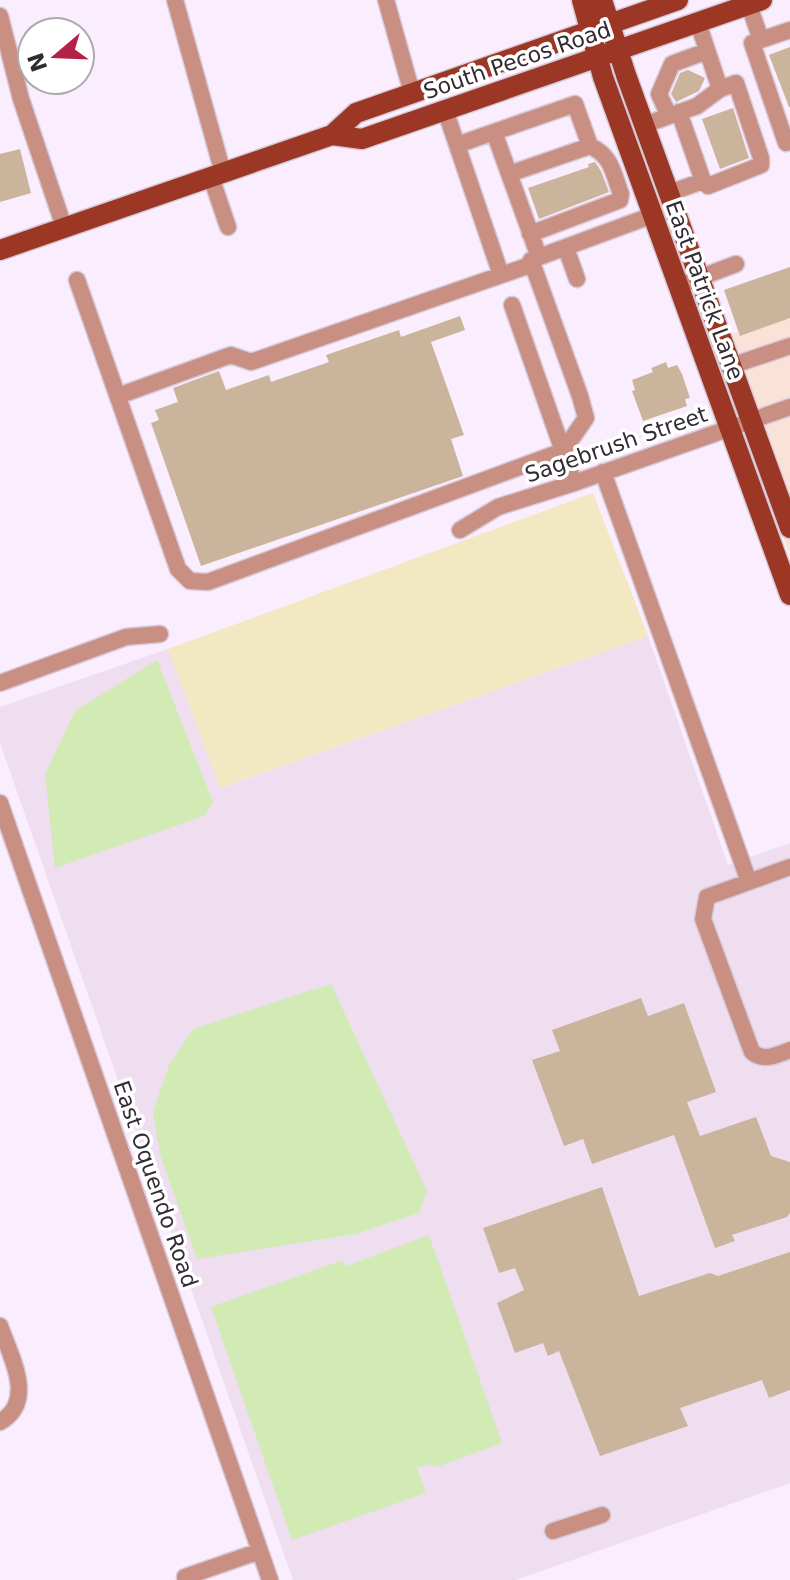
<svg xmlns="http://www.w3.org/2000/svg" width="790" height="1580" font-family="'DejaVu Sans',sans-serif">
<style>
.industrial{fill:#fae2d8}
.education{fill:#eedef0}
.green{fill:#d2eab3}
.sand{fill:#f2e9c3}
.building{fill:#cab49c}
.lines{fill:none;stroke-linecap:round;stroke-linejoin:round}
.minor-casing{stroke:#d6cad9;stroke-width:19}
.major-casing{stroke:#d6cad9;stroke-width:23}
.minor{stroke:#c98f83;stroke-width:16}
.major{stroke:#9b3724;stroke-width:20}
.labels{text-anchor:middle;stroke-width:7;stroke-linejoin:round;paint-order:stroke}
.street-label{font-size:22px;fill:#332b34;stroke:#fff}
</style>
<rect width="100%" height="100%" fill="#faedfd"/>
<path class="industrial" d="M790,313V556L743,423L732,334Z"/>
<path class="education" d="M648,636L728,865L790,843V1483L516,1580H293L0,743V707L168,649L221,788Z"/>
<path class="green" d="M157,660L213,802L204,816L55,868L45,774L75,711Z
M331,984L427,1191L419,1213L356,1234L197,1259L160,1154L153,1112L169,1065L193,1029Z
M429,1235L502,1443L437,1467L429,1464L417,1468L426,1493L292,1540L211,1307L343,1260L346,1266Z"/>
<path class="sand" d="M593,493L648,636L220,788L168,649Z"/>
<path class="building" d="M790,47V107H789L769,55Z
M688,70L705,78L699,91L676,102L671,94L680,73Z
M733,108L749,158L720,169L702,119Z
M20,149L31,193L0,202V154Z
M595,162L601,171L609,192L539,219L528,188L589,167L588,164Z
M790,267V318L740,336L724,290Z
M460,316L465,330L431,342L464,435L451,439L463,476L201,566L151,423L159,420L155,410L178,402L173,388L219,371L226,390L269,375L271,382L329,362L326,355L399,330L401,337Z
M666,362L668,368L677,365L682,374L690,398L685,399L687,406L643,421L632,391L635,390L632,380L653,372L651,368Z
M641,998L648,1016L684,1003L716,1092L687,1102L700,1136L756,1117L771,1156L790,1162V1213L787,1217L732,1235L735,1241L715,1248L674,1135L592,1164L583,1139L564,1146L532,1060L560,1051L552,1030Z
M602,1187L639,1296L710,1273L718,1276L790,1252V1390L769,1398L762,1380L680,1408L688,1426L600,1456L559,1351L548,1356L543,1343L515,1353L497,1303L524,1290L515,1268L499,1273L483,1228Z"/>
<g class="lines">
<g class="minor-casing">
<path id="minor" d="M175,0L223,173
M386,0L412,93
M749,5L761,40
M0,16L21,99L64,227
M790,30L752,43L786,143L790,141
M445,110L457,145
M679,112L703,181
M669,116L659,94L672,64L707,51
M644,125L697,106L720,89L698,23
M494,132L457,145L501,275
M509,174L590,146L575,104L494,132C509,174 524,216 539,257
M211,177L228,227
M669,193L703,181L708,186L761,165V158L736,83L720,89
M530,234L620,200L621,194C613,173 612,156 590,146
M566,248L577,279
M77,280L178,569L190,581L208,582L563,451L574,483
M678,286L736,264
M512,305L563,451L586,418L580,396L531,260L653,215
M731,366L790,346
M118,396L231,355L251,362L533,264
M603,472L749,882
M460,530L498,507L574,483L790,407
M0,683L126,637L160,634
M0,803L270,1580
M790,867L707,897L703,919L752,1052C764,1062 777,1055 790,1050
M0,1326C10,1356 37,1401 0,1422
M553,1531L602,1515
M185,1577L260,1551"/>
</g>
<g class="major-casing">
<path id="major" d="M582,0L603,77L790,595
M602,0L626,75L790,528
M332,135L362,139L762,0
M0,250L332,135L356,113L678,0"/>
</g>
<use href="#minor" class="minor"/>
<use href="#major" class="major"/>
</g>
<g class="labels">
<g class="street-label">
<text transform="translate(517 60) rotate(-19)" y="8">South Pecos Road</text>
<text transform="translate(705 290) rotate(70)" y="8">East Patrick Lane</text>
<text transform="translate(616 444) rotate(-19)" y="8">Sagebrush Street</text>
<text transform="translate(156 1184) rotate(71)" y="8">East Oquendo Road</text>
</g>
</g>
<g transform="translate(56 56) rotate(251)"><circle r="38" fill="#ffffff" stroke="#adaaae" stroke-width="2"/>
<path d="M0-6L14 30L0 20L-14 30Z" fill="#b32146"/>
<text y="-12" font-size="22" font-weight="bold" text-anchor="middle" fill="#332b34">N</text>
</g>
</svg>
